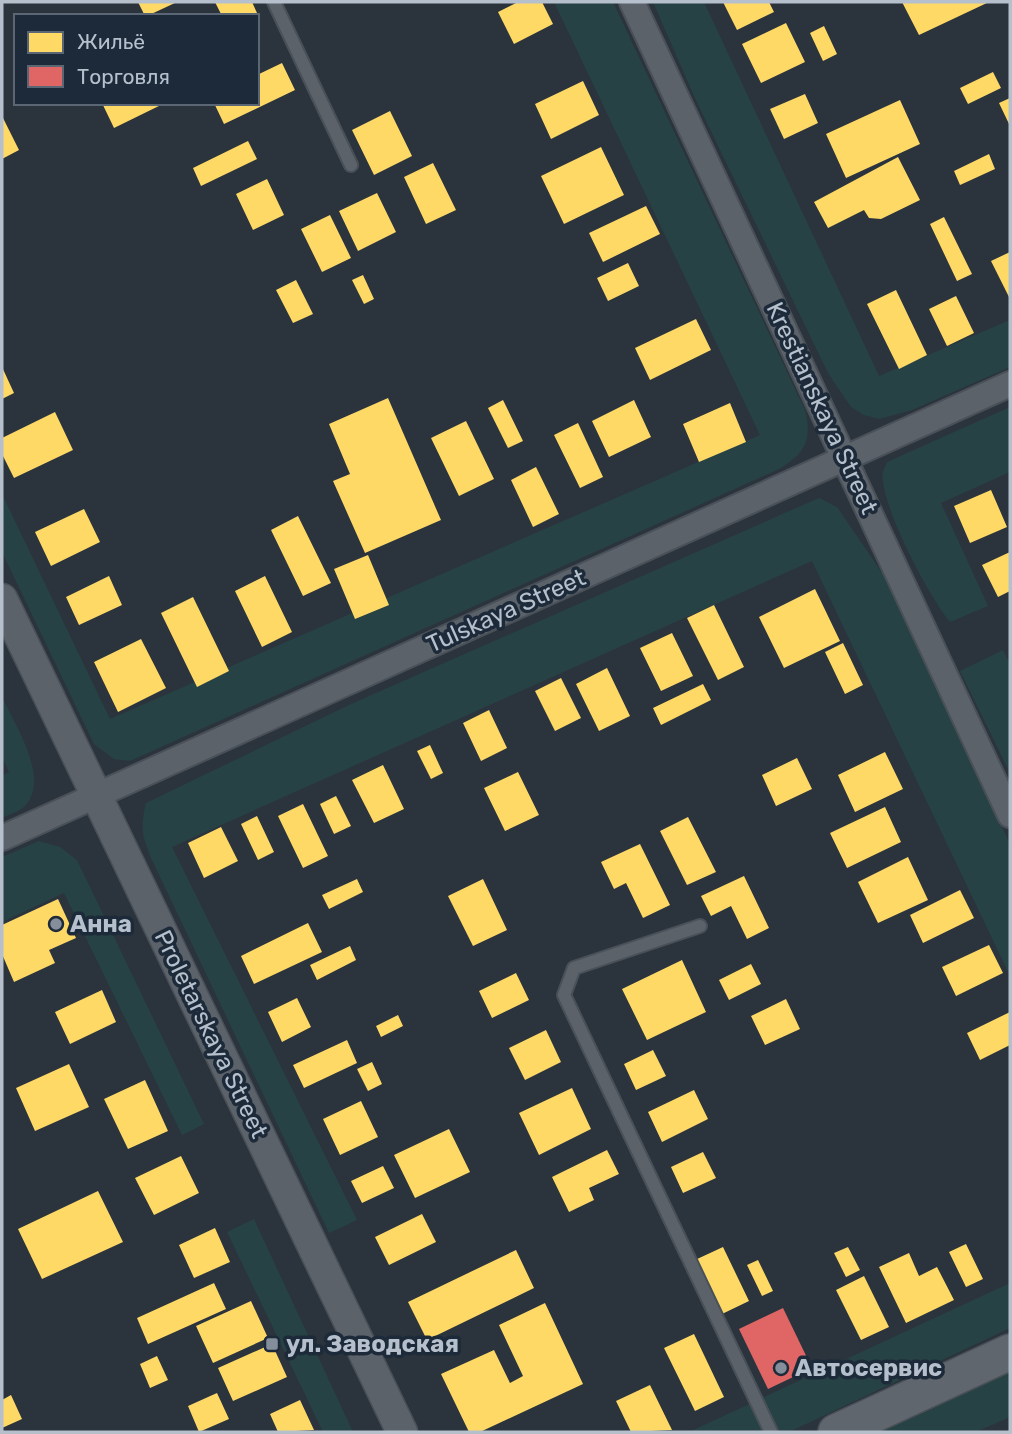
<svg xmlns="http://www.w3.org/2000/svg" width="1012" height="1434" font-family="Rubik,sans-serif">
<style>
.green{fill:#274244}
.homes{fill:#ffd966}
.shops{fill:#e06666}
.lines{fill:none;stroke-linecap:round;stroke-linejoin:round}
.service-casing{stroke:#4a5057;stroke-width:16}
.minor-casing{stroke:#4a5057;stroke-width:28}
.tertiary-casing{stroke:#4a5057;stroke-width:33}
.secondary-casing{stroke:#4a5057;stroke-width:38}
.service{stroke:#5c626a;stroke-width:12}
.minor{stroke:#5c626a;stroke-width:24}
.tertiary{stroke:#5c626a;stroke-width:30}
.secondary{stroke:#60666e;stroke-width:35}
.poi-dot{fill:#858f9b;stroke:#1d2a39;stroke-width:2.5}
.labels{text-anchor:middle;stroke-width:7;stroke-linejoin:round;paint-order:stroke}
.street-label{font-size:24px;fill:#b6c0cd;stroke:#1d2a39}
.poi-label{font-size:24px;font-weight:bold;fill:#b6c0cd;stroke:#1d2a39;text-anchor:start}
</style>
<rect width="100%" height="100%" fill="#2b343d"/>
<path class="green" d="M554,2H613L805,410C813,441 804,455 777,470L130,761L114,759L94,744L2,552V494L110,719L760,435Z
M653,2H704L879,376L1010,320V367L912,410L879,419L864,415L851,407L828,373L694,96Z
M1010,407V472L941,503L988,606L950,622C930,599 878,501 883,472C884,469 886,465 887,462Z
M819,498L837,507L887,580L1010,844V976L812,561L172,847L357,1220L329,1233L152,860C142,836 140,828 146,803L351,704Z
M1003,650L1010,664V773L960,671Z
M2,697C14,723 50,777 26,805C21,811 9,814 2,818V775L9,772L2,757Z
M39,841L60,847L77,860L204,1124L182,1135L64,893L2,922V857Z
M254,1219L353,1432H323L227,1232Z
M1010,1283V1328L789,1432H689Z
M1010,1368V1417L976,1432H868Z"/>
<path class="homes" d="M138,2H177L147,16H145Z
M215,2H252L257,13L251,16H222Z
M518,2H542L553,24L514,44L498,12Z
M723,2H769L774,12L737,30Z
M902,2H989L919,35Z
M786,23L805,62L761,83L742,44Z
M824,26L837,54L823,61L810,33Z
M282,63L295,90L224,124L214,103H257V75Z
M993,72L1001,88L968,104L960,88Z
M583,81L599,115L551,139L535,104Z
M805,94L818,123L784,139L770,109Z
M1010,98V126L999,103Z
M900,100L920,144L846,178L826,134Z
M102,103H165L114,128Z
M390,111L412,156L374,175L352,130Z
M2,116L19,150L2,159Z
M248,141L257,159L201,186L193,168Z
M601,147L624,195L564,224L541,176Z
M989,154L995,169L960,185L954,171Z
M898,157L920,200L881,219L869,218L864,210L828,228L814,202Z
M433,163L456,210L426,224L404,177Z
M267,179L284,215L253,230L236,194Z
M377,193L396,232L358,251L339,211Z
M646,206L660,234L603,262L589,233Z
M330,215L351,258L322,272L301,229Z
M944,217L972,274L957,281L930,224Z
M1010,252V299L991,261Z
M628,263L639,286L608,301L597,278Z
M363,275L374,299L364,304L352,280Z
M296,280L313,314L293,323L276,290Z
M896,290L927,355L899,369L867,304Z
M956,296L974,333L947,346L929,309Z
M696,319L711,350L650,380L635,348Z
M2,367L14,393L2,399Z
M388,398L441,520L365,553L333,481L350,474L329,424Z
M503,400L523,441L508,448L488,408Z
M634,400L651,437L609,457L592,421Z
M730,403L746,442L699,462L683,424Z
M55,412L73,450L14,478L2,454V438Z
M466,421L494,479L459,496L431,438Z
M578,423L603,477L580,488L554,435Z
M536,467L559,514L533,527L511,480Z
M991,490L1007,527L970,543L954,506Z
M84,509L100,542L51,566L35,532Z
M298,516L331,583L303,596L271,530Z
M1010,552V591L998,597L982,565Z
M368,555L389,605L355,619L334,569Z
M109,576L122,605L79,625L66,597Z
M265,576L292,632L262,647L235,591Z
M815,589L840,641L784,668L759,617Z
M193,597L229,671L197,687L161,613Z
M714,605L744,667L718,680L687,618Z
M672,633L693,676L661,691L640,648Z
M141,639L166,688L118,712L94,662Z
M843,643L863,685L845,694L825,652Z
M607,668L630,716L599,731L576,684Z
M561,678L581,718L555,731L535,691Z
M703,684L711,700L661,725L653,708Z
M489,710L507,748L481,761L463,723Z
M430,745L443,773L431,779L417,751Z
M885,752L903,789L855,812L838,775Z
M797,758L812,789L776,806L762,775Z
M383,765L404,809L374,823L352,780Z
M518,772L539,815L505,831L484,788Z
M336,796L351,826L334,834L320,804Z
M303,804L328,856L303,868L278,816Z
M885,807L901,842L847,868L830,833Z
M257,816L274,852L258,860L241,824Z
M688,817L716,872L687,885L660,831Z
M221,827L238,861L204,878L188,843Z
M640,844L670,905L643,918L626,883L614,889L601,862Z
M908,857L928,900L878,923L858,882Z
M744,876L769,928L747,939L731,906L711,916L701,896Z
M357,879L363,892L329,909L322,895Z
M483,879L507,930L473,946L448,896Z
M960,890L974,918L923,943L910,915Z
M58,899L76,938L49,950L55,963L14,982L2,954V925Z
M308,923L322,952L254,984L241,956Z
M989,945L1003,973L956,996L942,967Z
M350,946L356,960L317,980L310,965Z
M682,960L706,1012L647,1040L622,989Z
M751,964L761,984L729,1000L719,980Z
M516,973L529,1000L492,1018L479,991Z
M102,990L116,1022L70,1044L55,1012Z
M297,998L311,1027L282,1042L268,1012Z
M786,999L800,1029L765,1045L751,1016Z
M1010,1012V1045L980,1060L967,1033Z
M398,1015L403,1026L381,1037L376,1026Z
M546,1030L561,1062L525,1080L509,1048Z
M347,1040L357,1063L304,1088L293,1065Z
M653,1050L666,1076L636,1090L624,1064Z
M372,1062L382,1084L368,1091L357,1069Z
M69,1064L89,1107L35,1131L16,1088Z
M145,1080L168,1131L128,1149L104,1099Z
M572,1088L591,1129L539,1155L519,1113Z
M694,1090L708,1119L662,1142L648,1112Z
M361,1101L378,1137L340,1155L323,1119Z
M449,1129L470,1172L415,1198L394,1155Z
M607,1150L619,1174L589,1188L594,1200L569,1212L552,1177Z
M703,1152L716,1178L683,1193L671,1167Z
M181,1156L199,1193L154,1215L135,1178Z
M383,1166L394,1188L362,1203L351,1181Z
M98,1191L123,1242L42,1279L18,1229Z
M422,1214L436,1242L389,1265L375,1237Z
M215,1228L230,1262L194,1278L179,1245Z
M966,1244L983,1279L966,1287L949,1252Z
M723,1247L749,1301L722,1314L695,1260Z
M848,1247L860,1270L846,1277L834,1253Z
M516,1250L534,1288L427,1340L408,1302Z
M909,1253L919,1276L937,1267L954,1300L906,1323L879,1267Z
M758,1260L773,1291L762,1296L747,1265Z
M864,1276L889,1327L861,1340L836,1290Z
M214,1283L226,1309L148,1344L137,1318Z
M251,1301L268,1338L213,1363L196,1326Z
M545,1303L583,1384L480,1432H469L441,1374L494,1350L510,1383L523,1376L499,1325Z
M694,1334L724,1397L695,1411L664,1348Z
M272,1344L287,1377L233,1401L218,1368Z
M157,1356L168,1380L150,1388L140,1364Z
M650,1385L672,1430L631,1432L616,1401Z
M217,1393L229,1419L199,1432L188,1406Z
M11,1395L22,1419L2,1428V1400Z
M300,1400L314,1430L278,1432L270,1414Z"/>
<path class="shops" d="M783,1308L812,1368L768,1389L739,1329Z"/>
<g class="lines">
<g class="service-casing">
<path id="service" d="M274,2L351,165
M700,926L574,968L564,995L771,1432"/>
</g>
<g class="minor-casing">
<path id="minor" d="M632,2L1010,815
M2,838L1010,384"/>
</g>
<g class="tertiary-casing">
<path id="tertiary" d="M2,599L402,1432"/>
</g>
<g class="secondary-casing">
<path id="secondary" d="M836,1432L1010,1352"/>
</g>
<use href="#service" class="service"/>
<use href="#minor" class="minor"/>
<use href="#tertiary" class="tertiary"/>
<use href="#secondary" class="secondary"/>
</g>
<g class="poi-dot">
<circle cx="56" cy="924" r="7"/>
<rect x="265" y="1337" width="14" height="14" rx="3.5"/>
<circle cx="781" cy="1368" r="7"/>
</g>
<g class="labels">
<g class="street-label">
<text transform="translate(822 408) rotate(65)" y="8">Krestianskaya Street</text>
<text transform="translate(506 611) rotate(-24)" y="8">Tulskaya Street</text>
<text transform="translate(211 1034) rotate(64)" y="8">Proletarskaya Street</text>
</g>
<g class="poi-label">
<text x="70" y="932">Анна</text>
<text x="286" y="1352">ул. Заводская</text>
<text x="795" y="1376">Автосервис</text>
</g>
</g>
<rect width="1012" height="1434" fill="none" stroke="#b6c0cd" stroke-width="7"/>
<rect x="14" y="14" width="245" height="91" fill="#1d2a39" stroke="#5a6674" stroke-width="2"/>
<rect x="28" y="32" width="35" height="21" fill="#ffd966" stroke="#5a6674" stroke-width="2"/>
<text x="77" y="49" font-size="21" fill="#b6c0cd">Жильё</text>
<rect x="28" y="66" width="35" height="21" fill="#e06666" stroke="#5a6674" stroke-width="2"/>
<text x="77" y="84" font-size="21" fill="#b6c0cd">Торговля</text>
</svg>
